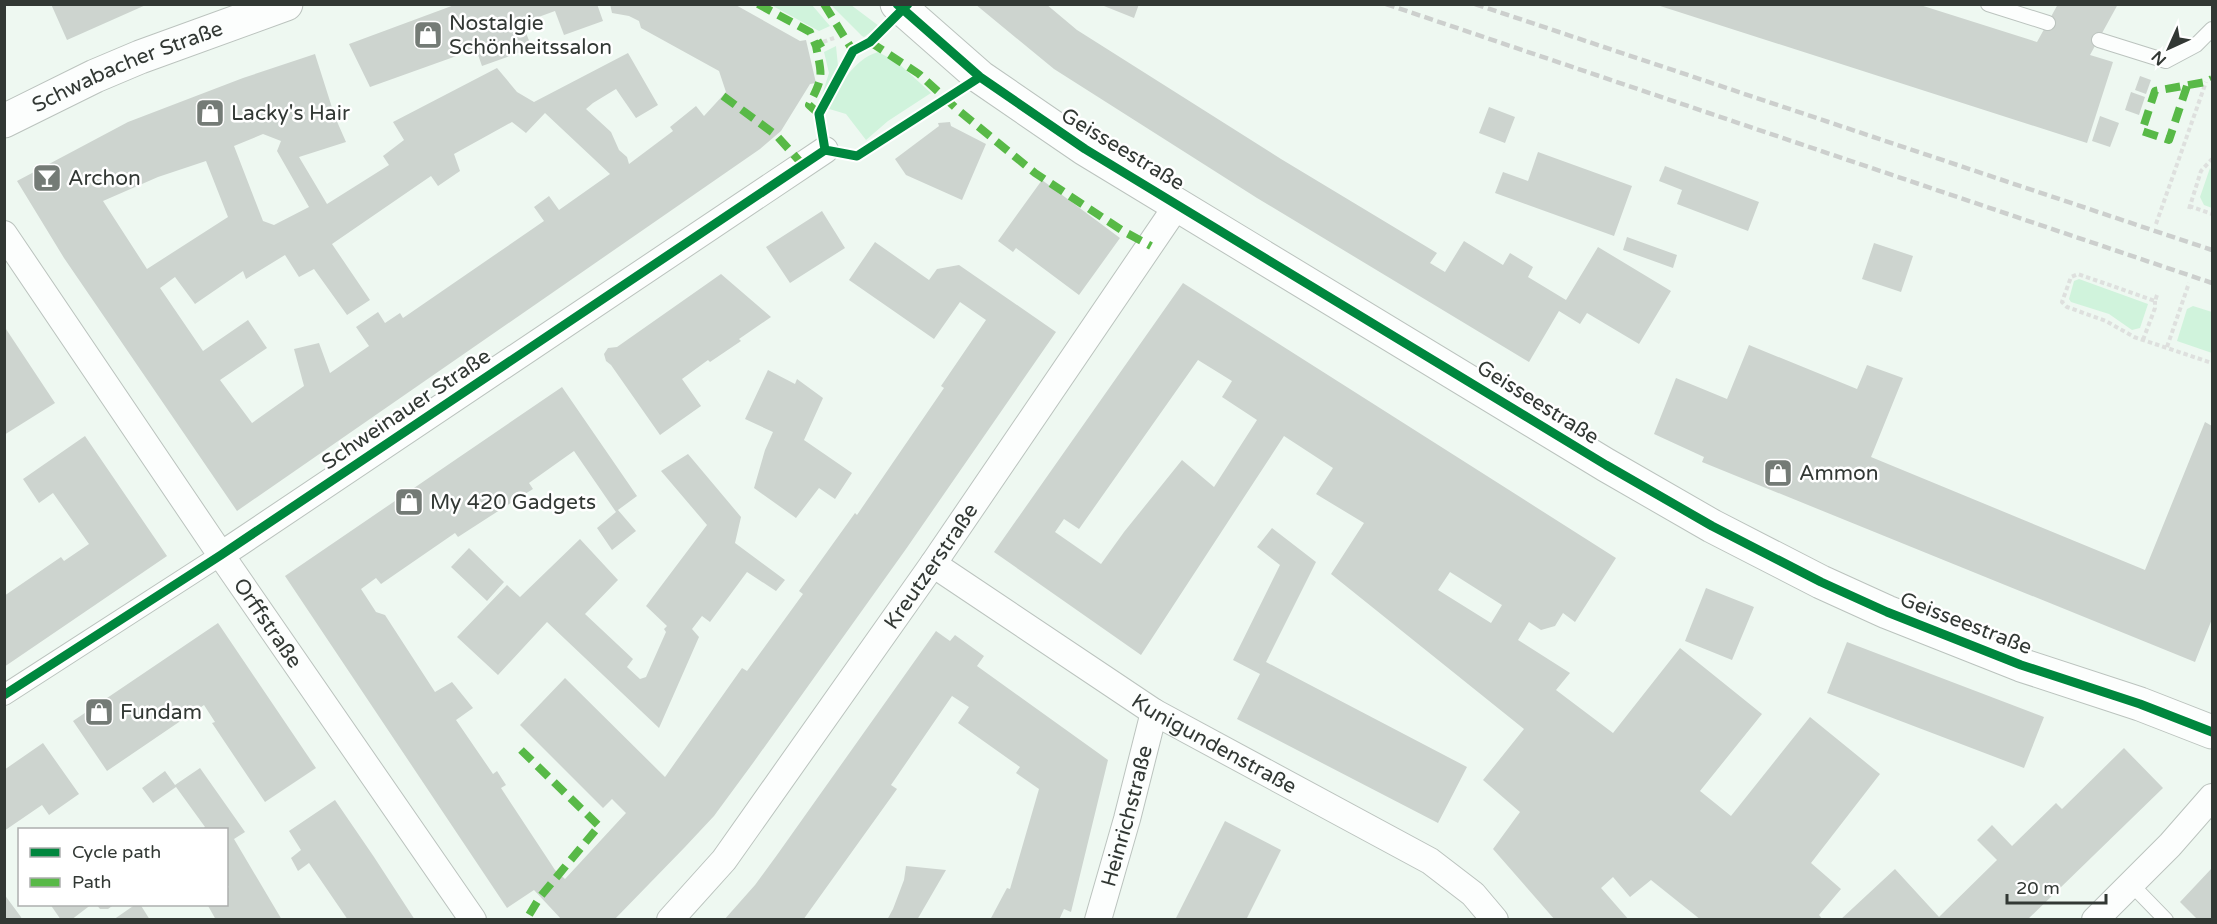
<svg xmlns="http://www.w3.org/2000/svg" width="2217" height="924" font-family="'Varela Round',sans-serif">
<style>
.green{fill:#d0f3dc}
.building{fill:#cdd4cf;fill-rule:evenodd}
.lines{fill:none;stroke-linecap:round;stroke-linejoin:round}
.service-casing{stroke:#bbc3be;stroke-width:16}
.pedestrian-casing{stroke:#bbc3be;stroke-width:22}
.minor-casing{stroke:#bbc3be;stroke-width:28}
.tertiary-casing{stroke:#bbc3be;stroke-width:35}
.secondary-casing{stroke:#bbc3be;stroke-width:35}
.path{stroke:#dee0de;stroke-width:4;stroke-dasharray:4.5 3;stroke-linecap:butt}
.service{stroke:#fcfefd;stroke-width:14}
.pedestrian{stroke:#fcfefd;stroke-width:20}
.minor{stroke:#fcfefd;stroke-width:26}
.tertiary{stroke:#fcfefd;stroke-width:33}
.secondary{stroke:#fcfefd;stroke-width:33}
.rail{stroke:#cccfcd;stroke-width:4.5;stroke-dasharray:9 4.5;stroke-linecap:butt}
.quiet{stroke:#58b947;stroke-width:8;stroke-dasharray:15 8;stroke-linecap:butt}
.cycleway-casing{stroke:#fff;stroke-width:13}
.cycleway{stroke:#00873e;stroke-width:9}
.labels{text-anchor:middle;stroke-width:5;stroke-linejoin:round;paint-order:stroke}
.poi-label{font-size:21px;fill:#323834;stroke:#fff;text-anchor:start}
.street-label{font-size:21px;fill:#323834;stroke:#fff}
</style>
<rect width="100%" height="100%" fill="#eef8f1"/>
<path class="green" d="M771,5H812L830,26L819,31Z
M831,5H851L879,26L864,37L862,36Z
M836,46L838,66L821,98L829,73L824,52Z
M878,52L897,62L931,93L888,121L866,140L846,114L826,108C840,87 852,60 878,52Z
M2210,168L2212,172V208L2204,205L2200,197Z
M2079,279L2148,304L2140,328L2132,330L2109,314L2071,302L2069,299L2074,281Z
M2193,306L2212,312V353L2177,341L2187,309Z"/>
<path class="building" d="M51,4H148L67,40Z
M457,4H597L603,21L564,35L555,11L522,23L532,48L482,66L476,49L370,87L349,44Z
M610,4H734L800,41L806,40L816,83L810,84L781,131L760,149L237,511L64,258L17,181L128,122L243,78L315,54L335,117L346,142L299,157L327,204L389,165L383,156L404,140L393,122L497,68L517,92L534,102L628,53L658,105L636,118L616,89L593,103L586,109L611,132L619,150L627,157L629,164L673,131L670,127L696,106L704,116L726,92L719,71L641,28L639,21L629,16L612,13ZM545,113L610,174L559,210L549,196L534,207L544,221L403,318L400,313L385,323L378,312L356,327L369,346L330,373L319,343L294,349L304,386L252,423L220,380L267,348L248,320L203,351L160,288L175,277L195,304L243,271L246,279L285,255L299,277L314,269L347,315L370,300L332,244L431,176L438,186L460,171L454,154L512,122L526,133ZM263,134L281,141L277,151L309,207L274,225L263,221L234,146ZM206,161L228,217L147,269L103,201L158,177Z
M975,4H1046L1077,30L1281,159L1437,253L1430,263L1445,272L1464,241L1503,265L1510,253L1533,267L1528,277L1566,300L1598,247L1671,291L1639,344L1587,313L1580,324L1559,311L1529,362L1257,198L1054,69Z
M1099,4H1139L1134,18Z
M1917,4L2037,42L2058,4H2118L2090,55L2113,62L2087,143L1657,5Z
M2140,76L2151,80L2146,94L2135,90Z
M2131,92L2145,97L2139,115L2125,110Z
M1489,107L1515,117L1505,143L1479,133Z
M2100,116L2119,123L2110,147L2092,141Z
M950,122L951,126L986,144L962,200L906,175L895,159L939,126L938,123Z
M1538,152L1632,186L1614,236L1495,193L1503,172L1528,181Z
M1665,166L1759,202L1748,231L1677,204L1682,190L1659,181Z
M1042,180L1120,238L1079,295L1016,248L1013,252L998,241Z
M822,211L845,248L790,283L766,247Z
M1627,237L1677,255L1673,268L1623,250Z
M875,242L929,280L937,269L959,265L1056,332L906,549L753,763L714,816L685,847L614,920H562L534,890L507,908L285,576L562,387L637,496L618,510L636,531L612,550L597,528L616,512L574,451L529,483L533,489L520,497L458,537L455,533L381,584L376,578L361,589L376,612L385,615L435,692L452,682L473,708L456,720L493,774L497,771L506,785L501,788L555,870L565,879L626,813L612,799L603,808L520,725L565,678L665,777L742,668L747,671L803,594L799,591L855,513L857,515L944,388L941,386L986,320L960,302L934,339L849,280Z
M1874,243L1913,256L1901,292L1862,279Z
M721,274L771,317L739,339L741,341L710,362L708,360L682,379L701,406L660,435L611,365L606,361L604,354L608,348L617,347Z
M1183,283L1616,558L1575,622L1563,613L1555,626L1541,630L1529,622L1518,640L1570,673L1556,690L1613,733L1680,648L1762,714L1700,791L1731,816L1810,717L1880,774L1811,863L1841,889L1819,915L1823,920H1701L1651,880L1630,897L1613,877L1601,888L1629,920H1555L1493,849L1520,812L1483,780L1524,729L1331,574L1364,523L1316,494L1333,468L1284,436L1141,655L994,552ZM1198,360L1232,381L1222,397L1257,420L1214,487L1182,460L1124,532L1101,564L1055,532L1064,519L1079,529ZM1450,572L1502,605L1491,623L1438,590Z
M4,326L55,403L4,435Z
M1749,345L1857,389L1867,365L1903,378L1871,457L2145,570L2205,422L2212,426V619L2195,662L1702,462L1704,457L1654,434L1676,378L1727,399Z
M768,370L795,384L797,379L823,398L804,440L852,473L835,499L819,488L796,518L754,488L765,450L773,432L745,419Z
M85,436L167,556L4,667V596L61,557L64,561L89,544L53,493L39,503L23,479Z
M688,454L741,517L735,543L785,580L776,591L747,572L710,622L702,616L692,629L699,637L659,728L547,622L498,675L457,637L507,585L520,597L580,539L618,580L585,614L633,659L627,667L640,679L646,677L666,632L664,629L667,626L646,606L707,525L661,471Z
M1272,528L1316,562L1266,662L1467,767L1438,823L1237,719L1260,674L1233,660L1280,565L1257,547Z
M469,548L504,582L487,601L451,567Z
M1706,588L1754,607L1732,660L1685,641Z
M218,623L316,768L265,802L212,723L215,722L204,705L107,771L73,721Z
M936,631L950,641L955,635L984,656L977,666L1108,760L1071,912L1064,909L1059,920H990L1007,888L1010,889L1039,789L1016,773L1020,767L958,723L969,707L952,696L891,785L897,789L803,920L796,918L794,920H724L755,885L777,855Z
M1847,642L2044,717L2024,768L1827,693Z
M43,743L79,794L49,815L42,805L4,831V770Z
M2124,748L2163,788L2027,920H1840L1895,869L1939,917L1997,860L1977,840L1992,825L2012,846L2056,803L2062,809Z
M200,768L245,832L234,839L282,920H216L207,904H226V889L229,887L226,883V830H201L205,827L176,787L153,803L142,788L165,771L175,785Z
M335,800L374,857L415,920H348L309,863L298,871L291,858L301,850L289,831Z
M1225,821L1281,850L1246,920H1175Z
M906,866L946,870L917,920H887L893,909L904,880Z
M2212,868V920H2198L2180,902Z
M4,894L21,917L22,920H4Z
M50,904H92L71,920H61Z
M96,904H115L108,909H100Z
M136,904H140L150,920H113Z"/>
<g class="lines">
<g class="service-casing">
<path id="service" d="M1988,4L2048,23
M2099,40L2166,61L2196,45L2212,29
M2131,884L2166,920"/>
</g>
<g class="pedestrian-casing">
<path id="pedestrian" d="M4,695L221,555"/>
</g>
<g class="minor-casing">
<g id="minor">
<path id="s1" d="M4,234L221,555L473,920"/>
<path d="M221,555L825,150"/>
<path id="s2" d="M933,564L1154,712L1430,861L1473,894L1495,920"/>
<path id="s3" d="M670,920L724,860L933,564L1178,204"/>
<path id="s4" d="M1098,920L1127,819L1154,712"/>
<path d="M2095,920L2170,845L2212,797"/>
</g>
</g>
<g class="tertiary-casing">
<path id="tertiary" d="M897,4L980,77L1085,149L1606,465L1712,526L1821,582L1887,612L2021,665L2140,704L2212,732"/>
</g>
<g class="secondary-casing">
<g id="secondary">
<path id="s5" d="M4,121L95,76L140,57L286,4"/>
</g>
</g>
<path class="path" d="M823,42L834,38
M2189,206L2212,214
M2189,209L2201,171L2212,159
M2156,224L2206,82
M2157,295L2155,301L2078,274L2071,277L2062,302L2067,307L2106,321L2134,337L2212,363
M2143,340L2155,308V301
M2167,347L2189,283"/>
<use href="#service" class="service"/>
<use href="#pedestrian" class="pedestrian"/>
<use href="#minor" class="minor"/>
<use href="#tertiary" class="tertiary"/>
<use href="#secondary" class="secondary"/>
<path class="rail" d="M1386,4L2212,283
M1475,4L2212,250"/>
<path class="quiet" d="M758,4L810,32L816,46
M824,4L853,51
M870,42L919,74L958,110L1035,173L1123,231L1151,246
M2187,86L2169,140L2142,131L2155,91L2206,82L2212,79
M723,96L776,135L803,165
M819,114L809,105C824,75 822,77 816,46L823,42
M521,750L599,826L540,897L526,920"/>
<g class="cycleway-casing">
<path id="cycleway" d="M897,4L980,77L1085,149L1606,465L1712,526L1821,582L1887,612L2021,665L2140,704L2212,732
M825,150L819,114L853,51L870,42L908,4
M825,150L857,156L980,77
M4,695L221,555L825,150"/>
</g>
<use href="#cycleway" class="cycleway"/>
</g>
<defs>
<g id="shop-square" transform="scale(1.5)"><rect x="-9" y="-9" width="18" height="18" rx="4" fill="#747b76" stroke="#fff"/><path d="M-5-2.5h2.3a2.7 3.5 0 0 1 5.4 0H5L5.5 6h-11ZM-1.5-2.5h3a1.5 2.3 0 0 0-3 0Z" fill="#fff"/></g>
<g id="bar-square" transform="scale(1.5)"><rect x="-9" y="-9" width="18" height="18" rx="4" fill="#747b76" stroke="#fff"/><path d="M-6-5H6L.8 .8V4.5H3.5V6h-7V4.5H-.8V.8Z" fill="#fff"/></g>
</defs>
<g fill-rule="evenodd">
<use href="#shop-square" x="428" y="35"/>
<use href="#shop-square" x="210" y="113"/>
<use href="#bar-square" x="47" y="178"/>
<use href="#shop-square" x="1778" y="473"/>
<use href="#shop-square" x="409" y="502"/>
<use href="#shop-square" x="99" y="712"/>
</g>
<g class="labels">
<g class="poi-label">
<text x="449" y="30">Nostalgie<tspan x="449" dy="24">Schönheitssalon</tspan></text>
<text x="231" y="120">Lacky's Hair</text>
<text x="68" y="185">Archon</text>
<text x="1799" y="480">Ammon</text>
<text x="430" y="509">My 420 Gadgets</text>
<text x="120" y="719">Fundam</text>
</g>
<g class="street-label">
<text dy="7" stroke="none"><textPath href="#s5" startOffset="135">Schwabacher Straße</textPath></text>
<text transform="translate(1123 149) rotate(31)" y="7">Geisseestraße</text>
<text transform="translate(1538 402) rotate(32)" y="7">Geisseestraße</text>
<text transform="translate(406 409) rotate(-34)" y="7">Schweinauer Straße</text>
<text dy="7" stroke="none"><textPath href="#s3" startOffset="440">Kreutzerstraße</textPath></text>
<text dy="7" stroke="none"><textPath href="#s1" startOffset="470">Orffstraße</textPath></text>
<text transform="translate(1966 623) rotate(21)" y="7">Geisseestraße</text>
<text dy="7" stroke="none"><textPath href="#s2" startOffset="334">Kunigundenstraße</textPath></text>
<text dy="7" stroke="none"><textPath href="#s4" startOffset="108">Heinrichstraße</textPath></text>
</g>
</g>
<rect width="2217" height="924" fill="none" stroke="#323834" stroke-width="12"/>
<rect x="18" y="828" width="210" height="78" fill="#ffffff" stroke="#adafae" stroke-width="1.5"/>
<rect x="30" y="848" width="30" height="9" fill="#00873e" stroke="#adafae" stroke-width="1.5"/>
<text x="72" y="858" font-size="18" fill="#323834">Cycle path</text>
<rect x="30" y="878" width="30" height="9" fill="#58b947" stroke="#adafae" stroke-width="1.5"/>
<text x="72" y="888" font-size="18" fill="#323834">Path</text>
<g transform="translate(2169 48) rotate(225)" stroke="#ffffff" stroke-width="4.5" paint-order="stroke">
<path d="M0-4.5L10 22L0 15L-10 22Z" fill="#323834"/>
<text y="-9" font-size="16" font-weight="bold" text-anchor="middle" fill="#323834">N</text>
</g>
<path d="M2007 894v9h99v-9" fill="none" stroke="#323834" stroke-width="3"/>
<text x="2016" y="894" font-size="18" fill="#323834" stroke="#ffffff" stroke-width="4.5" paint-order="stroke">20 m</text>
</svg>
